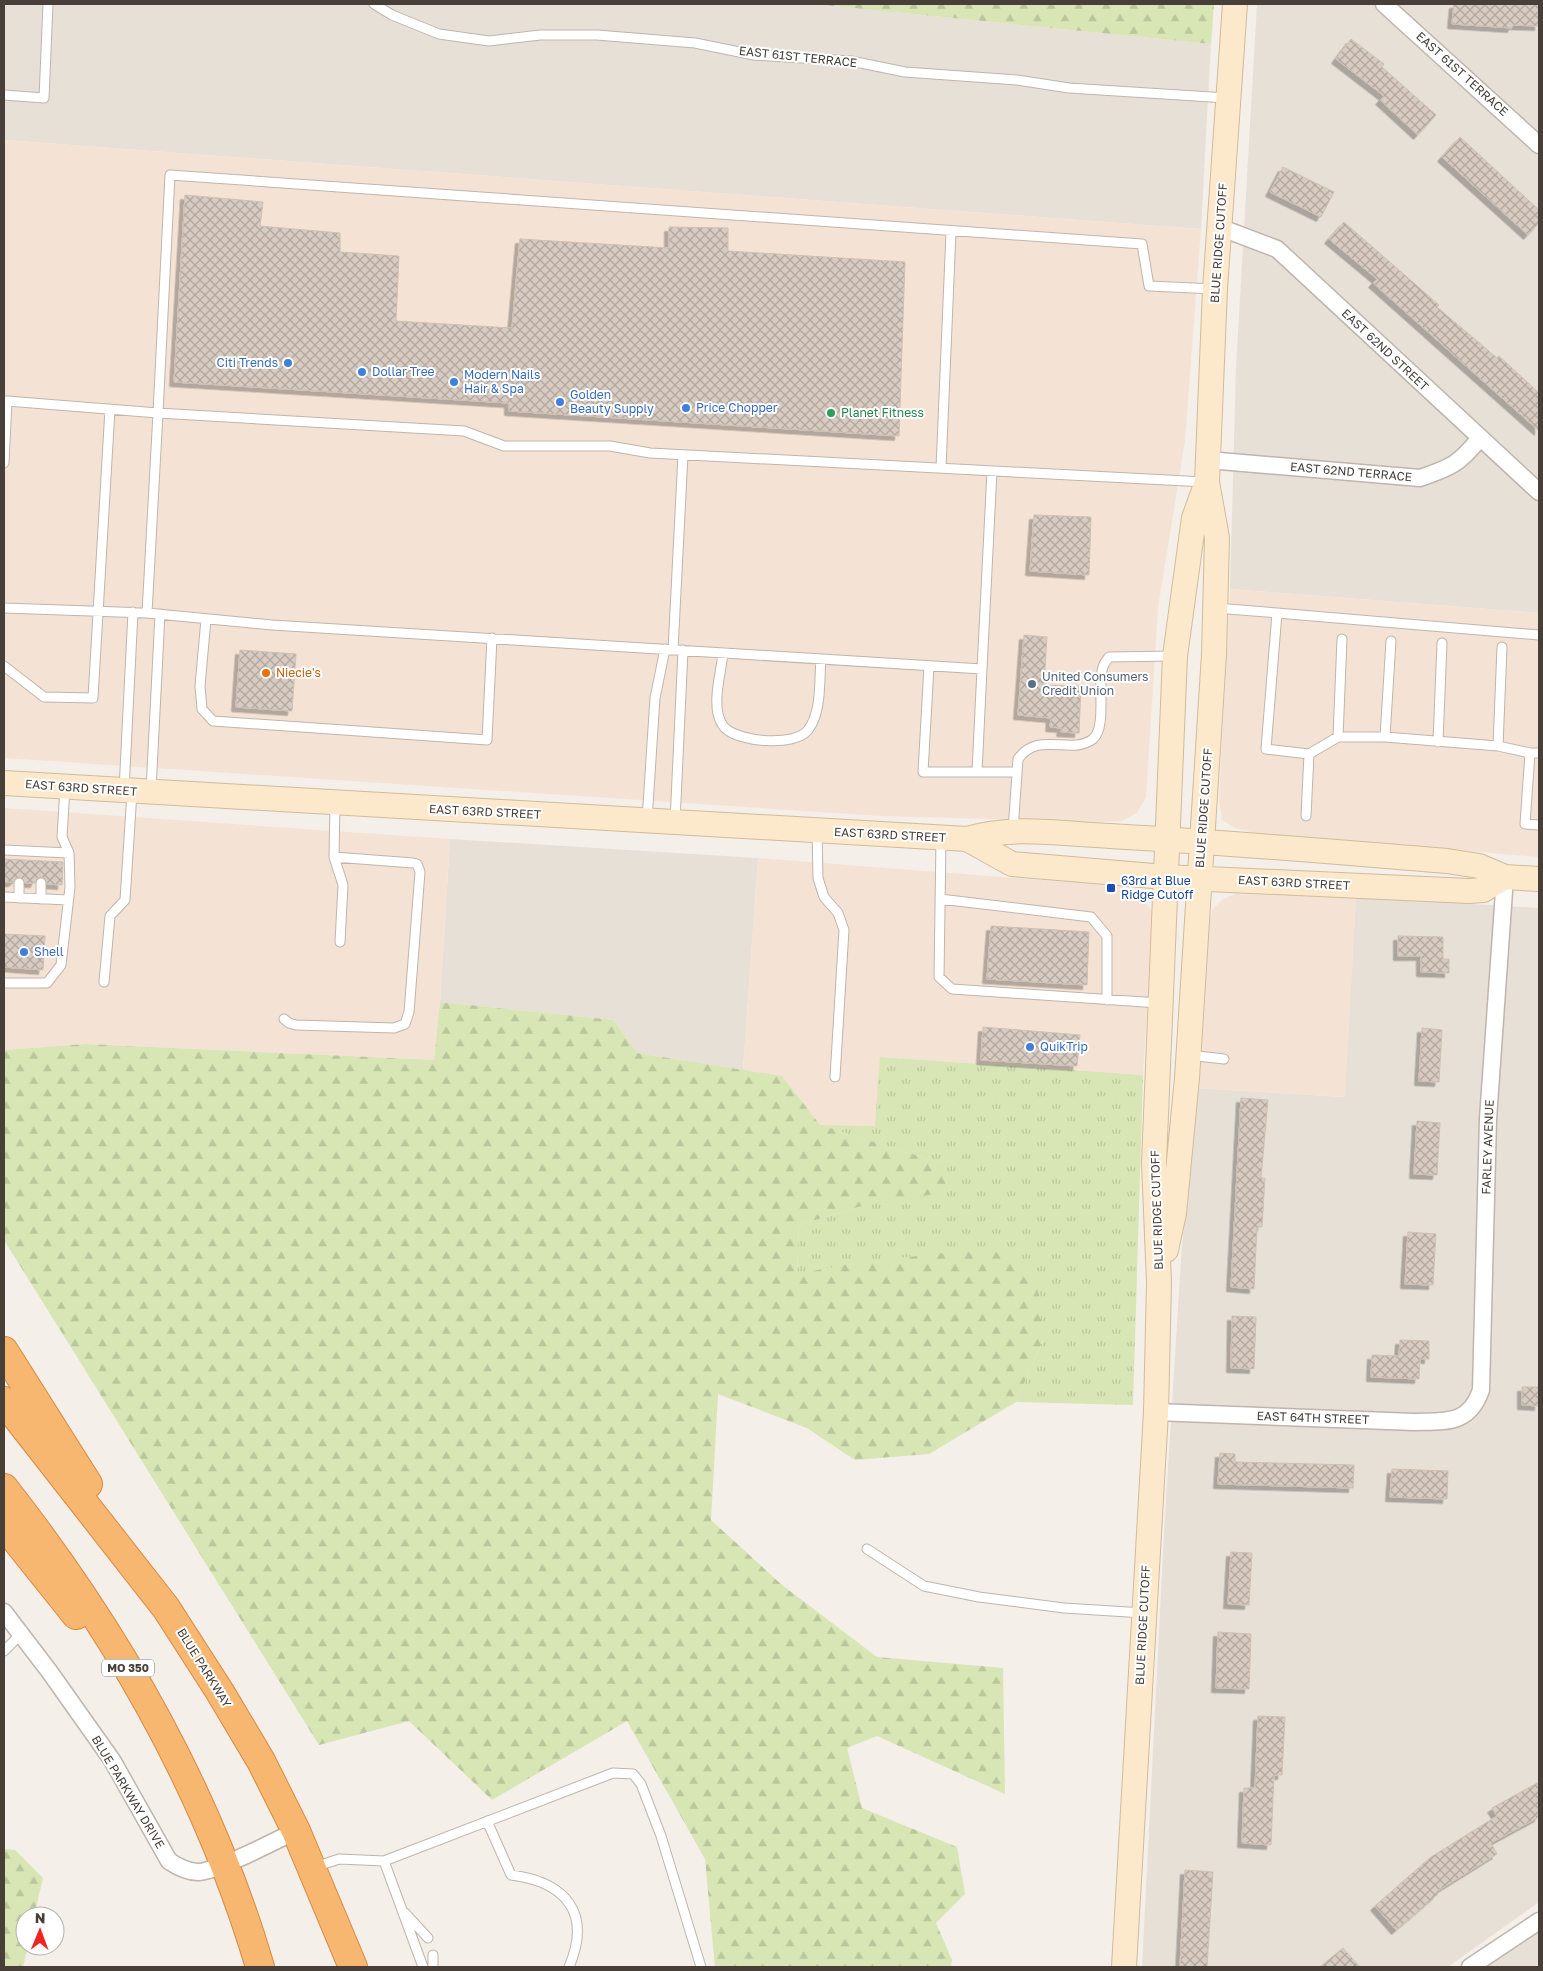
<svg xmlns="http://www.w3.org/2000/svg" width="1543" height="1971" font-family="'Golos Text',sans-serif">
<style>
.residential{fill:#e7e0d7}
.commercial{fill:#f4e3d5}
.grass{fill:url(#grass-tufts)}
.forest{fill:url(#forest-firs)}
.building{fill:url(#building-cross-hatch);stroke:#cfc0b2;filter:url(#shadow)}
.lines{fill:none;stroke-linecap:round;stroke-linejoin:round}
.lane-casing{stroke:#bfb5ac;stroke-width:11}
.street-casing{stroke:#bfb5ac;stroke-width:19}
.secondary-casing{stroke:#d1bb9a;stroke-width:26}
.highway-casing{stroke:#d78940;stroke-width:30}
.lane{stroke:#fff;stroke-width:9}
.street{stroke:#fff;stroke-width:16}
.secondary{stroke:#fce9cb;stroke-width:24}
.highway{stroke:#f7b770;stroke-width:28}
.shop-dot{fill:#3f7fe0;stroke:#fff;stroke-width:2}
.leisure-dot{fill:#2e9e5b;stroke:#fff;stroke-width:2}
.food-dot{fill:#e8710a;stroke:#fff;stroke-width:2}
.service-dot{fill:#5c6f8a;stroke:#fff;stroke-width:2}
.transit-dot{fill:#1a4fb4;stroke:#fff;stroke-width:2}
.labels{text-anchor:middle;stroke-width:4;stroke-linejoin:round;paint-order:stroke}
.shield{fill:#fff;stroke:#7e7974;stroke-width:1}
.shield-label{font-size:11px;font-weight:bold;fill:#473f38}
.street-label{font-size:12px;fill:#473f38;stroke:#fff}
.shop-label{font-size:12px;fill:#366cbe;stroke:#fff;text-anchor:start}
.leisure-label{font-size:12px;fill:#27864d;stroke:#fff;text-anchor:start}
.food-label{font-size:12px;fill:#c56008;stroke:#fff;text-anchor:start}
.service-label{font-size:12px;fill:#4e5e75;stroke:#fff;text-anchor:start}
.transit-label{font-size:12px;fill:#164399;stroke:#fff;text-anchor:start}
</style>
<defs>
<pattern id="grass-tufts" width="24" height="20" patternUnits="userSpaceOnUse" patternTransform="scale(1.25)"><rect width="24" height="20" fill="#d7e6b4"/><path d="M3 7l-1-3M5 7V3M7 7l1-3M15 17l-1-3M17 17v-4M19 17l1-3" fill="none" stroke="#bac69c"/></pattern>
<pattern id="forest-firs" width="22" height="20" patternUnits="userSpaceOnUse" patternTransform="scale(1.25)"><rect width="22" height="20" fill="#d7e6b4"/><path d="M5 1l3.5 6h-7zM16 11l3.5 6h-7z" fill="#bac69c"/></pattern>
<pattern id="building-cross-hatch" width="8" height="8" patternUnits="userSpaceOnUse" patternTransform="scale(1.25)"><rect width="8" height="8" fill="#d8ccc2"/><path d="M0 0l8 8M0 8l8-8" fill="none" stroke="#b1a79f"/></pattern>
<filter id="shadow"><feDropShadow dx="-4.5" dy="4.5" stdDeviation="0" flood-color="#0004"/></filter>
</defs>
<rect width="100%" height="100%" fill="#f4efe9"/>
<path class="residential" d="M4,4H813L1211,44L1201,229L4,140Z
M1257,4H1539V613L1230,589L1236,367Z
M450,839L758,858L743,1070L637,1053L614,1020L440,1002Z
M1356,897L1539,908V1902L1448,1967H1142L1164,1533L1181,1259L1196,1088L1344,1097Z
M1539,1930V1967H1486Z"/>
<path class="commercial" d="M4,140L1201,229L1185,440L1158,608L1146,797L1137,813L1121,821L1100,822L880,816L4,758Z
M1230,589L1539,613V857L1259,834L1235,828L1222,820L1219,800Z
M4,808L450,839L440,1002L434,1060L86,1044L4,1050Z
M758,858L1117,886L1130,890L1143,899L1153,913L1143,1075L881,1057L876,1126L819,1125L782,1076L743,1070Z
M1235,894L1356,897L1345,1097L1196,1088L1208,927L1213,909L1223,899Z"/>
<path class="grass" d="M880,1057L1143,1075L1133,1405L1016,1402L1043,1340L797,1274L799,1225L865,1205L941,1163L819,1125L875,1126Z"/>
<path class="forest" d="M813,4H1214L1211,44Z
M440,1002L614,1020L637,1053L782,1076L820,1125L941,1163L948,1192L865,1205L799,1225L797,1274L853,1263L989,1248L1036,1275L1043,1340L1016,1402L929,1454L855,1460L807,1428L718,1394L711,1520L782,1585L877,1657L1003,1668L1005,1794L877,1736L847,1748L862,1808L957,1847L965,1894L936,1923L952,1960L951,1967H715L705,1859L627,1721L492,1800L409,1721L319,1745L4,1240V1050L86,1044L434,1060Z
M4,1849L15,1850L43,1878L34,1916H25V1946H28L23,1967H4Z"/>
<path class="building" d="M1454,4H1539V26L1513,25L1512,28L1452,24Z
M1351,39L1384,64L1382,67L1436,115L1418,135L1380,100L1384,96L1336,59Z
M1460,137L1539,210V223L1528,235L1442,157Z
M1283,167L1334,192L1321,217L1270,192Z
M185,195L263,202L260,226L340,233V252L399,256L396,321L512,328L520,239L669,248V227L728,228V251L905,262L899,436L509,411V403L174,382Z
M1344,222L1439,305L1437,307L1497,358L1499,356L1539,393V431L1373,283L1377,279L1329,239Z
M1034,515L1091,517L1089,575L1030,571Z
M1024,635L1047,637L1044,685L1081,686L1079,733L1061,732L1062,728L1050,727L1051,718L1018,715Z
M240,650L296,654L292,711L236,707Z
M4,859L63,862L62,885L47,884L46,879L41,877L37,878L35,883H25L19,877L13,882H4Z
M991,926L1089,932L1087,985L987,979Z
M4,934L45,936L43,970L4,967Z
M1398,936L1443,937V959H1449V973L1421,972V956H1398Z
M983,1027L1080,1035L1077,1066L981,1060Z
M1422,1028L1442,1030L1439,1082L1419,1081Z
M1241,1098L1268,1100L1261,1178H1265L1262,1227H1257L1254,1289L1231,1287Z
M1417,1121L1440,1123L1437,1175L1414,1174Z
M1408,1232L1436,1234L1433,1285L1405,1284Z
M1232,1316L1256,1317L1254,1369L1231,1368Z
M1400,1340L1429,1341V1359H1420L1419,1379L1371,1377L1372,1355L1399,1356Z
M1522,1387H1539V1406L1522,1405Z
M1220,1453L1235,1454V1462L1354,1465L1353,1488L1218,1484Z
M1392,1469L1448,1471L1447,1499L1390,1497Z
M1231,1552L1252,1553L1249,1605L1228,1604Z
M1218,1632L1251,1634L1249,1689L1216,1688Z
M1258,1716L1285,1717L1282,1775H1274L1271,1845L1242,1843L1244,1788H1255Z
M1539,1782V1817L1491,1843L1497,1854L1436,1892L1438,1894L1396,1930L1375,1906L1431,1857L1497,1816L1492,1808Z
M1185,1870L1213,1872L1207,1967H1180Z
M1343,1948L1360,1967H1320Z"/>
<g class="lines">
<g class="lane-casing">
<path id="lane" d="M374,4L392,15L439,34L489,41L540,35H597L695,43L754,55L851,61L905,72L1017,80L1069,88L1227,98
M4,95L44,98L48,4
M4,463L7,401L158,413L170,175L1142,244L1149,286L1215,289
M941,468L951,232
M4,608L147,613L272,625L982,669L992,471
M1216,608L1277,613L1266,749L1309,754L1306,816
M147,613L158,413L464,431L504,446H610L650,453L1205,482
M1277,613L1539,635
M206,619L200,686L202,709L213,721L487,740L492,638
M673,650L683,455
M723,653C721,672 714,696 718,714C719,718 722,725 725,728C739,742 795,747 808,730C822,712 819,681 821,659
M4,666L44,697L93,698L110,409
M929,666L923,772H1017
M1338,737L1342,639
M1385,737L1391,641
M1438,742L1442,643
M1498,746L1502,647
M1539,753H1530L1525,824L1539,825
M1309,754L1338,737H1385L1498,746L1530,753
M977,772L982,669
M124,790L133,612
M151,790L160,614
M335,803L334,857L343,885L340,942
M647,820L655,698L665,649
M675,822L683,650
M817,831L818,878L824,897L838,913L844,930L835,1077
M1013,831L1018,759C1039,730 1070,756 1093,739C1107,727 1097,683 1103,667C1104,663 1107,660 1109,657L1174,656
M941,838L939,977L952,989L1159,1003
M4,850L69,853
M4,897L68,900
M19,898V883
M41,899V883
M940,899L1091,917L1107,936V1000
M104,982L110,916L125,900L132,792
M4,983H47L61,965L70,887L69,853L62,837L65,788
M284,1019L289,1023L296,1025L394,1028L405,1024L409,1012L420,872L417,864L413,863L334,857
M1189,1055L1224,1059
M867,1549L924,1586L979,1597L1064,1608L1144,1613
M4,1651L21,1634
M487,1821L511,1875C566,1882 592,1913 569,1967
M384,1861L423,1967
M315,1867L339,1859L384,1861L613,1773L633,1774L641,1784L661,1836L701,1967
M405,1913L428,1938
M433,1955V1967"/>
</g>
<g class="street-casing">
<path id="street" d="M1384,4L1539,145
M1219,227L1277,249L1539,492
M1208,460L1420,478C1452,467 1459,464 1480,438
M1156,1412L1414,1422C1446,1421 1469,1425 1481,1390L1488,1119L1505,877
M4,1612L49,1671L112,1760L169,1861C178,1867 187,1872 198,1872C217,1872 276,1840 296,1831
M1470,1967L1539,1921"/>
</g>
<g class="secondary-casing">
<path id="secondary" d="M4,783L967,839C1012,825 1063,834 1110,836C1222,842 1335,852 1447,861L1479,866L1505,877L1539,879
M967,839L1012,864L1165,877L1469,891L1483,890L1505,877
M1166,1250L1174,1213L1187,1078L1214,654L1217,538L1207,482L1215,289L1235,4
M1124,1967L1156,1412L1159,1282L1154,1163L1175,656L1194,518L1207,482"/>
</g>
<g class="highway-casing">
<path id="highway" d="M4,1351L88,1484
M4,1401L166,1608L220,1692L261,1761L296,1831L353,1967
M4,1488C117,1632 208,1791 260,1967
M4,1525L76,1615"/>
</g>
<use href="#lane" class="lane"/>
<use href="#street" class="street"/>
<use href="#secondary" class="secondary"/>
<use href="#highway" class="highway"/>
</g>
<g class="shop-dot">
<circle cx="288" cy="363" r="5"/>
<circle cx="362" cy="372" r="5"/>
<circle cx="454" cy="382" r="5"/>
<circle cx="560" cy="402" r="5"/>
<circle cx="686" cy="408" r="5"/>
<circle cx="24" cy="952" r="5"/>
<circle cx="1030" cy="1047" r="5"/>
</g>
<circle class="leisure-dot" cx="831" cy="413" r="5"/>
<circle class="food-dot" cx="266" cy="673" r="5"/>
<circle class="service-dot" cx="1032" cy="684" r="5"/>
<rect class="transit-dot" x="1106" y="883" width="10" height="10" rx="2.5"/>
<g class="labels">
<rect class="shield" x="102" y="1659.5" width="52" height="17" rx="4"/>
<g class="shield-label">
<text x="128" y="1672">MO 350</text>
</g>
<g class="street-label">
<text transform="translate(798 57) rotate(6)" y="4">EAST 61ST TERRACE</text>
<text transform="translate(1462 74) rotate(42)" y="4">EAST 61ST TERRACE</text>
<text transform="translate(1219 243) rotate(-86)" y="4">BLUE RIDGE CUTOFF</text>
<text transform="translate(1385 350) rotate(43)" y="4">EAST 62ND STREET</text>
<text transform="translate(1351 472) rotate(5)" y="4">EAST 62ND TERRACE</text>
<text transform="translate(81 788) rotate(4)" y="4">EAST 63RD STREET</text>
<text transform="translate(1204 808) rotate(-86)" y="4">BLUE RIDGE CUTOFF</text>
<text transform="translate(485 812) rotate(3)" y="4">EAST 63RD STREET</text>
<text transform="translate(890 835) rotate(3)" y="4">EAST 63RD STREET</text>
<text transform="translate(1294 883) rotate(3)" y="4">EAST 63RD STREET</text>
<text transform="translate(1488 1147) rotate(-88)" y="4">FARLEY AVENUE</text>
<text transform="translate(1157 1210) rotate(-92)" y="4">BLUE RIDGE CUTOFF</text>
<text transform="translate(1313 1418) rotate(2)" y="4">EAST 64TH STREET</text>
<text transform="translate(1143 1625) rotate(-87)" y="4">BLUE RIDGE CUTOFF</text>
<text transform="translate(204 1668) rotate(58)" y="4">BLUE PARKWAY</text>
<text transform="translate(128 1792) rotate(59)" y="4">BLUE PARKWAY DRIVE</text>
</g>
<g class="shop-label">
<text x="278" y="367" text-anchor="end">Citi Trends</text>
<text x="372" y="376">Dollar Tree</text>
<text x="464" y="379">Modern Nails<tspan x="464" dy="14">Hair &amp; Spa</tspan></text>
<text x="570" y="399">Golden<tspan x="570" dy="14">Beauty Supply</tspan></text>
<text x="696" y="412">Price Chopper</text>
<text x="34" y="956">Shell</text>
<text x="1040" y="1051">QuikTrip</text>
</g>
<g class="leisure-label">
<text x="841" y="417">Planet Fitness</text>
</g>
<g class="food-label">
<text x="276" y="677">Niecie's</text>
</g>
<g class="service-label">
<text x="1042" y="681">United Consumers<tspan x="1042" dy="14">Credit Union</tspan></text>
</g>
<g class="transit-label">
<text x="1121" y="885">63rd at Blue<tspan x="1121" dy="14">Ridge Cutoff</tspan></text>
</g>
</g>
<rect width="1543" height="1971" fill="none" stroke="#473f38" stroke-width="10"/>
<g transform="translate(40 1931) rotate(1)"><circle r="24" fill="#ffffff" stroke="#b5b2af"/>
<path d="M0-4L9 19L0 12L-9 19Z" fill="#f02424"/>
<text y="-8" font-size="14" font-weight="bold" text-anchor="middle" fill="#473f38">N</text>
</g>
</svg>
